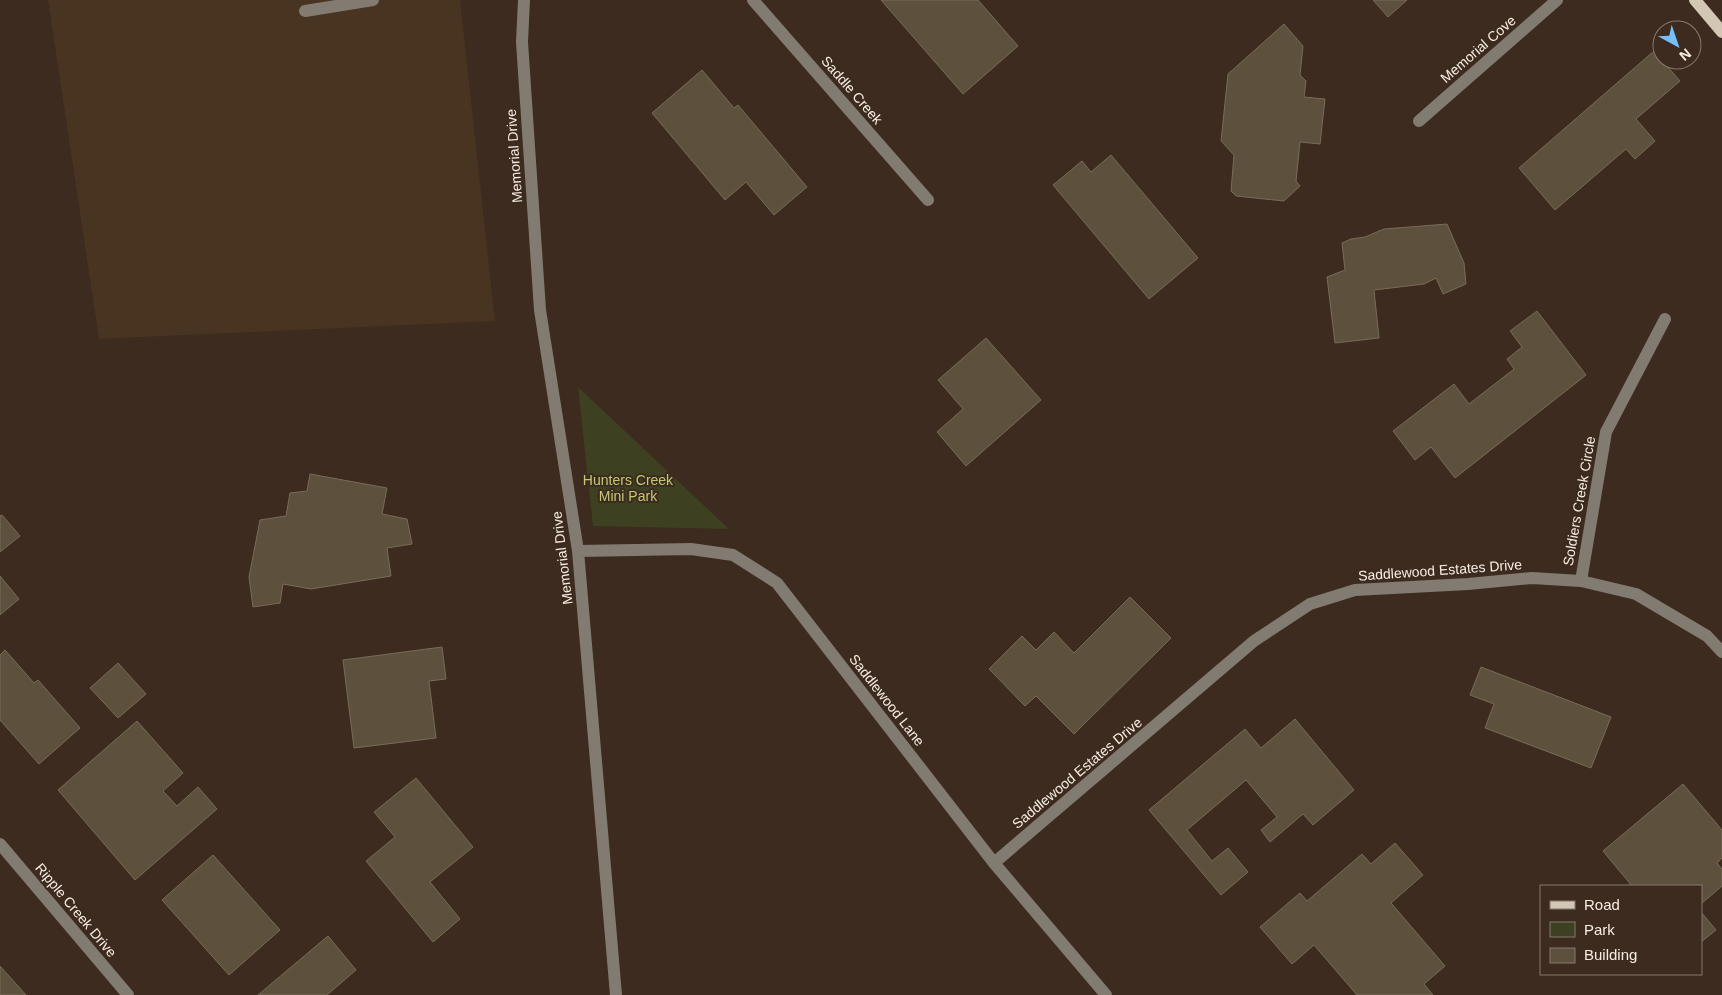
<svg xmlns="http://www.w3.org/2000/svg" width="1722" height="995" font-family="Arial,sans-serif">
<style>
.built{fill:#493321}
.green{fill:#3d4021}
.building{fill:#5d513e;stroke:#786c58}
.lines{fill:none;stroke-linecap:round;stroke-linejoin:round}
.minor{stroke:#817b72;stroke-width:12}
.major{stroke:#d3c6b4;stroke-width:12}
.labels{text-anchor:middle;stroke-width:4;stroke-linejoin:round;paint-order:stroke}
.street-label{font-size:14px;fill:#f7ece4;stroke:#3c2b1e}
.park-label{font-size:14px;fill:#c2c873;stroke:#3c2b1e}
</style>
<rect width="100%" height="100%" fill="#3c2b1e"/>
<path class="built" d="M48,0H460L495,321L99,339Z"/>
<path class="green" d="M578,387L729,529L593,526Z"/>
<path class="building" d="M881,0H978L1018,46L963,94Z
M1373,0H1407L1388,17Z
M1284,24L1303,46L1300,75L1306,81L1304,97L1325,99L1320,144L1300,142L1296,181L1300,186L1284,201L1236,196L1231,191L1234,155L1221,141L1228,74Z
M1654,51L1680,81L1636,119L1655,141L1635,159L1626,149L1555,210L1519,168Z
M702,70L734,108L738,105L807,187L774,215L746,182L725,200L652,113Z
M1111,155L1198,258L1149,299L1053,185L1082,161L1091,172Z
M1447,224L1464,263L1466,284L1443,294L1436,278L1424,284L1374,290L1379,338L1335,343L1327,277L1345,270L1342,243L1351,239L1365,237L1384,229Z
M1537,311L1586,375L1455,478L1431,447L1415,460L1393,431L1454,384L1469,404L1514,369L1507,359L1522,347L1510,331Z
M986,338L1041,400L966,466L937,432L963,409L938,380Z
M310,474L387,488L382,514L407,519L412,544L387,548L391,576L311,589L283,584L280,603L253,607L249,577L260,520L286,516L290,493L307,491Z
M2,515L20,536L0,552V516Z
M0,576L19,599L0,615Z
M1130,597L1171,638L1074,734L1036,696L1025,706L989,669L1022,636L1036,650L1054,632L1074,653Z
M442,647L446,679L429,681L436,738L354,748L343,660Z
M5,650L34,683L38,680L80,728L39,764L0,720V655Z
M118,663L146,694L118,718L90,688Z
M1481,667L1611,717L1591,768L1485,728L1494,704L1470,695Z
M1295,719L1354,790L1313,825L1303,814L1270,842L1261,830L1277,817L1246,780L1187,830L1212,861L1228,848L1248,872L1221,895L1149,810L1245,729L1261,748Z
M137,721L183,773L163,791L177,806L198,787L217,809L135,880L58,790Z
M416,778L473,847L430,882L460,919L433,942L366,861L395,837L374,812Z
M1683,784L1722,830V858L1717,863L1722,869V886L1701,904V886H1632L1603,851Z
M1395,843L1423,875L1391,903L1445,966L1424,984L1433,995H1357L1314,945L1292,964L1260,927L1300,893L1307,901L1362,854L1371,864Z
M213,855L280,930L229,975L162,900Z
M1701,912L1716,930L1701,942Z
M328,936L356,970L327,995H258Z
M0,966L26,995H0Z"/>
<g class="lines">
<path class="minor" d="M524,0L522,42L540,310L578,551L616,995
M753,0L928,200
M305,11L373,0
M1419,121L1557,0
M578,551L691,549L733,555L777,583L994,863L1106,995
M1581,581L1606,432L1665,319
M0,844L128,995
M994,863L1254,641L1310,604L1355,590L1468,584L1532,578L1581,581L1636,594L1707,636L1722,652"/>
<path class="major" d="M1695,0L1722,32"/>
</g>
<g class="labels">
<g class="street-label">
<text transform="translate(1478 49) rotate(-41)" y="5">Memorial Cove</text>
<text transform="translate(852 90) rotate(49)" y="5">Saddle Creek</text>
<text transform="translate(514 156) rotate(-94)" y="5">Memorial Drive</text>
<text transform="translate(1579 501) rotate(-80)" y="5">Soldiers Creek Circle</text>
<text transform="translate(562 558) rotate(-97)" y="5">Memorial Drive</text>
<text transform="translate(1440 570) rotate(-4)" y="5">Saddlewood Estates Drive</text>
<text transform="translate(887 700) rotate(52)" y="5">Saddlewood Lane</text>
<text transform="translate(1077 773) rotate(-40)" y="5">Saddlewood Estates Drive</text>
<text transform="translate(76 910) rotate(50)" y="5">Ripple Creek Drive</text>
</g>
<g class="park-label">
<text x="628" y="485">Hunters Creek<tspan x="628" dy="16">Mini Park</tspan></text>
</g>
</g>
<rect x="1540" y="885" width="162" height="90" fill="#3c2b1e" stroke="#87786d"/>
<rect x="1550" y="901" width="25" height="8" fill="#d3c6b4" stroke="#87786d"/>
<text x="1584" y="910" font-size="15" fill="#f7ece4">Road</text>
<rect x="1550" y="922" width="25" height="15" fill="#3d4021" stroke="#87786d"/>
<text x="1584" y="935" font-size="15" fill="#f7ece4">Park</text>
<rect x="1550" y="948" width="25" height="15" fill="#5d513e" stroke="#87786d"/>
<text x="1584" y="960" font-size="15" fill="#f7ece4">Building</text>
<g transform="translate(1677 45) rotate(140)"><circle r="24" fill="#3c2b1e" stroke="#87786d"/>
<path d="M0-4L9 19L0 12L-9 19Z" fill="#77bff7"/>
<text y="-8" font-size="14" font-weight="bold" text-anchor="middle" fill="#f7ece4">N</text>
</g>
</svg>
